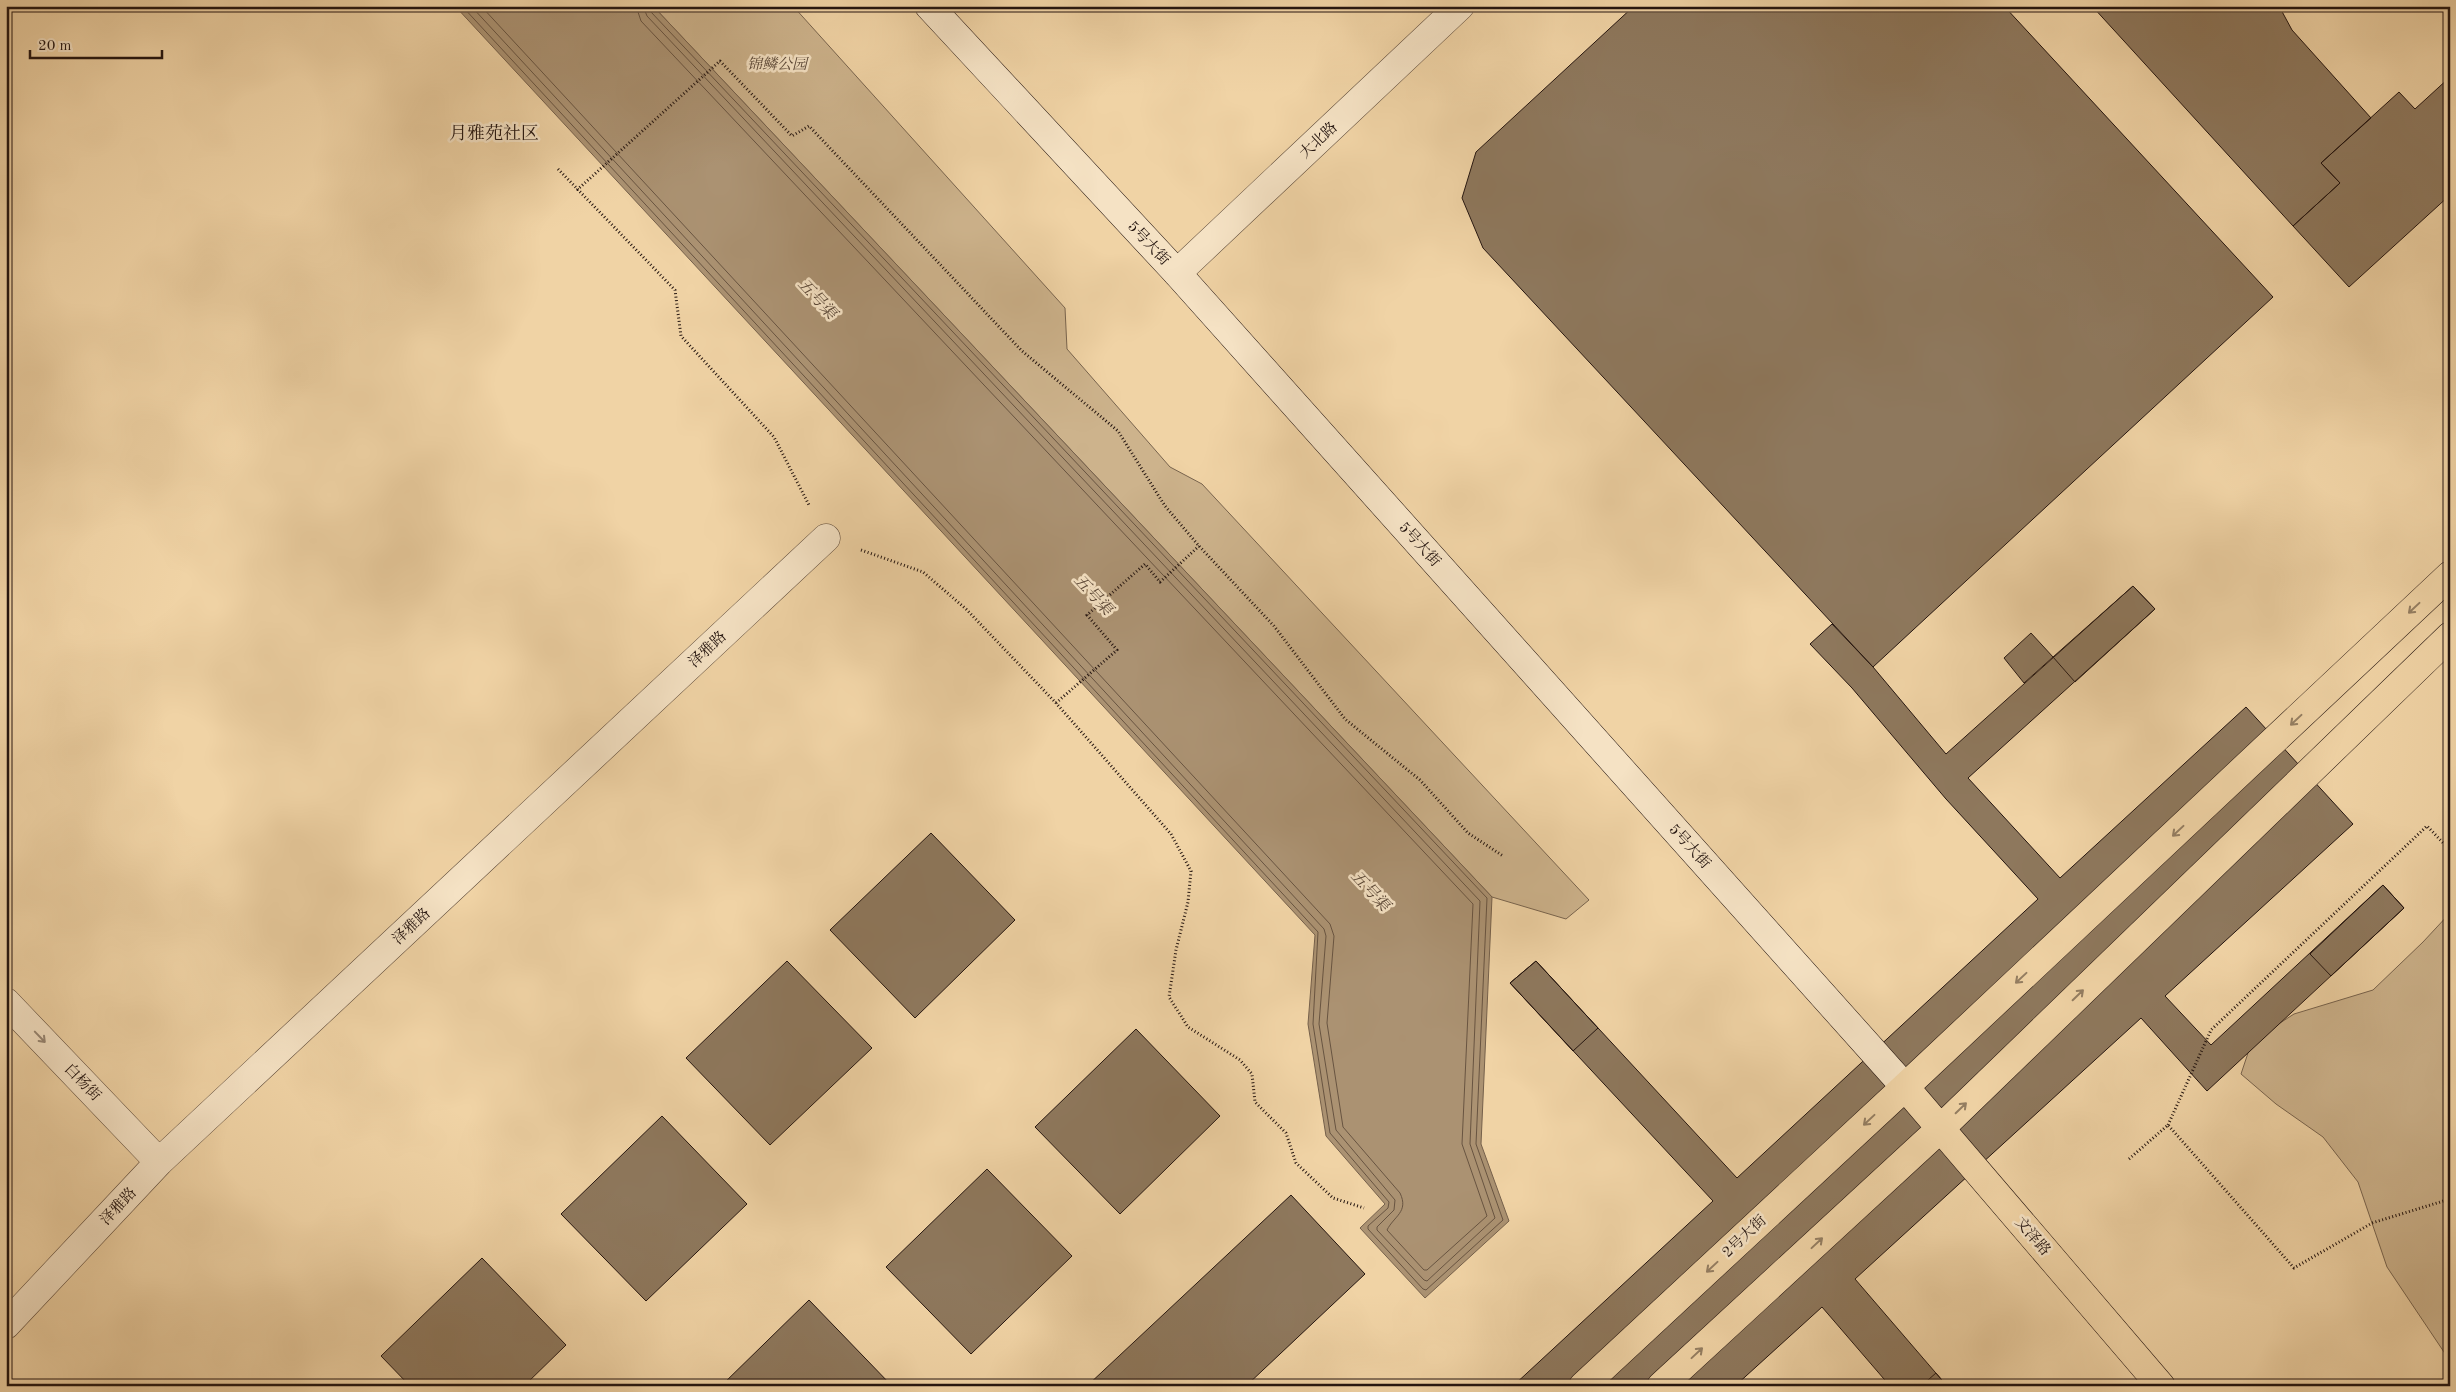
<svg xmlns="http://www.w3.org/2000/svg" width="2456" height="1392" font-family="'Old Standard TT','Noto Serif SC',serif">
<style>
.green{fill:#cdb38c;stroke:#78644e}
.water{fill:#ab9272;stroke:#75604b}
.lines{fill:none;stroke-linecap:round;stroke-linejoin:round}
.shore{stroke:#685441;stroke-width:1}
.building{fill:#8e785d;stroke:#241510}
.minor-casing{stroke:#574435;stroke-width:29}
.secondary-casing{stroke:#241510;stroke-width:29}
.primary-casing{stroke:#241510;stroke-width:29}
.path{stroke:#241510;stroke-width:3;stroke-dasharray:1 2.5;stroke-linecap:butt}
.minor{stroke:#f5e2c4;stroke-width:28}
.secondary{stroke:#f5e2c4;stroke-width:28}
.primary{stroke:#f0d3a5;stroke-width:28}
.oneway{stroke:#947e62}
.oneway2{stroke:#978673}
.labels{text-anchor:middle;stroke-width:5;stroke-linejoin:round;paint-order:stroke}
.park-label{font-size:15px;font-style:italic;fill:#574435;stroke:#f5e2c4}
.street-label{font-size:15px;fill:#241510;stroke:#f5e2c4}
.water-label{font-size:16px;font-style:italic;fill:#5a4737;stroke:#f5e2c4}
.quarter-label{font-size:18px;fill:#241510;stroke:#f5e2c4}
</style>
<rect width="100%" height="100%" fill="#f0d3a5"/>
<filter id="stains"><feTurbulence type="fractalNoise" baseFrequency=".004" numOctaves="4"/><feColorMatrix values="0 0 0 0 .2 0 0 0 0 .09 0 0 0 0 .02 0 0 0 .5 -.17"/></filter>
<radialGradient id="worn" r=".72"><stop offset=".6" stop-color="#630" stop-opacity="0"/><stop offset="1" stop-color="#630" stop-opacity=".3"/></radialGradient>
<path class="green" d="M653,6H793L1065,308L1067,349L1170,467L1202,484L1589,900L1566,919L1492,897Z
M2450,913V1361L2387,1267L2358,1182L2323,1137L2276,1104L2241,1074L2252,1041L2294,1014L2373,990L2423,942Z"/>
<path class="water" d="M455,6H653L1492,897L1481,1144L1509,1221L1425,1298L1360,1228L1385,1204L1326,1136L1308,1024L1315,935Z"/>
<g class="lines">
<path class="shore" d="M462,6L1318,932L1313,1024L1330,1133L1389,1202L1388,1208L1368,1226V1229L1423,1289L1426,1290L1503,1220L1476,1144L1487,898L651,12L650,6
M471,6L1324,929L1326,936L1319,1024L1336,1130L1395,1200L1394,1210L1377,1227V1230L1424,1280L1427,1281L1495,1218L1470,1144L1480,901L647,16L643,6
M481,6L1330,924L1334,936L1327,1023L1343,1127L1400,1193C1409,1212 1394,1216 1387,1230L1424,1270H1427L1487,1216L1462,1144L1473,904L641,21L636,6"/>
</g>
<path class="building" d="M1634,6H2004L2273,297L1873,667L1483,248L1462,198L1476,152Z
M2092,6H2279L2292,30L2371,118L2321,163L2340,183L2293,226Z
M2450,77V195L2349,287L2293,226L2340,183L2321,163L2399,92L2415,109Z
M2133,586L2155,609L1968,778L2060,878L2246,707L2353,824L2165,996L2211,1045L2383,885L2404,908L2207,1091L2141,1018L1855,1279L1947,1386H1890L1822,1307L1735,1386H1513L1713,1201L1510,983L1536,961L1737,1178L2038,899L1946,799L1852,688L1810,644L1832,624L1873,667L1946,754Z
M2133,586L2155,609L2075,682L2053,657Z
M2031,633L2053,657L2024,683L2004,658Z
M931,833L1015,920L915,1018L830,930Z
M2383,885L2404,908L2331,976L2310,954Z
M787,961L872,1048L770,1145L686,1058Z
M1536,961L1598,1028L1573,1051L1510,983Z
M1136,1029L1220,1116L1120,1214L1035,1127Z
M662,1116L747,1204L646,1301L561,1214Z
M987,1169L1072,1256L971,1354L886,1267Z
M1291,1195L1365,1274L1246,1386H1087Z
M482,1258L566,1345L524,1386H410L381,1356Z
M809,1300L892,1386H721Z
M1936,1373L1947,1386H1921Z"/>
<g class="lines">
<g class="minor-casing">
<path id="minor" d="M1177,273L1460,6
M6,1002L159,1162
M6,1325L159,1162L826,538"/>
</g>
<g class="secondary-casing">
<path id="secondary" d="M929,6L1177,273L1905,1087"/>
</g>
<g class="primary-casing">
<path id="primary" d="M1905,1087L2161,1386
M1583,1386L1905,1087L2450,575
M1661,1386L1940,1129L2450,636"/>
</g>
<path class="path" d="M558,169L675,290L681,336L774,437L809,505
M577,190L720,61L792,136L809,126L1022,351L1118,431L1165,506L1199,546L1274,626L1345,719L1420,780L1468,833L1503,856
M861,550L923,572L966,609L1056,703L1171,834L1191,871L1188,902L1176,950L1169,997L1188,1027L1240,1060L1252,1074L1255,1102L1286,1133L1296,1163L1333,1198L1364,1208
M1056,703L1117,650L1087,615L1145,564L1160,582L1199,546
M2168,1125L2211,1030L2427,826L2450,850
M2129,1159L2168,1125L2294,1268L2372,1223L2450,1199"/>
<use href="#minor" class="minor"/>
<use href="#secondary" class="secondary"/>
<use href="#primary" class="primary"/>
</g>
<defs><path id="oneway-shaft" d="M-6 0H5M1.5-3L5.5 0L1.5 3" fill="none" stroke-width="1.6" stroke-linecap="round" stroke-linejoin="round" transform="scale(1.25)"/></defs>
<g class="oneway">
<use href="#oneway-shaft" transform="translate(2414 608) rotate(137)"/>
<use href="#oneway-shaft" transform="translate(2296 720) rotate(137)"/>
<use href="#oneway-shaft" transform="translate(2178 831) rotate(137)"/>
<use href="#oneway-shaft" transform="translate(2021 978) rotate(137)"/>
<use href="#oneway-shaft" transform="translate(2078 995) rotate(-44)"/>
<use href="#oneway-shaft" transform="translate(1961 1108) rotate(-44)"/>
<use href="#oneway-shaft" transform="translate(1869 1120) rotate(137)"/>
<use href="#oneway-shaft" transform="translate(1817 1243) rotate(-43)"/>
<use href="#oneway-shaft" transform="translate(1712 1267) rotate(137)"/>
<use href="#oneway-shaft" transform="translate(1697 1353) rotate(-43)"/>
</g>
<use class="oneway2" href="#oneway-shaft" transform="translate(40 1037) rotate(46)"/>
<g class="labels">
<g class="park-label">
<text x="777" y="69">锦鳞公园</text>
</g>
<g class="street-label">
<text transform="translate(1318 140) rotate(-43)" y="5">大北路</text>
<text transform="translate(1149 243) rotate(47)" y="5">5号大街</text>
<text transform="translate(1420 544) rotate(48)" y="5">5号大街</text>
<text transform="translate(707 649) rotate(-43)" y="5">泽雅路</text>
<text transform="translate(1690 846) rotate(48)" y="5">5号大街</text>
<text transform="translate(411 926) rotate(-43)" y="5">泽雅路</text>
<text transform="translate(83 1082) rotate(46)" y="5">白杨街</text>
<text transform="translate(118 1206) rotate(-47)" y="5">泽雅路</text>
<text transform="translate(1744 1236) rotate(-43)" y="5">2号大街</text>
<text transform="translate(2033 1236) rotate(49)" y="5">文泽路</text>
</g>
<g class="water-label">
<text transform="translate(818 298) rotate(47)" y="6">五号渠</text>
<text transform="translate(1094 594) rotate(47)" y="6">五号渠</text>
<text transform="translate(1371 890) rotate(47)" y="6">五号渠</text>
</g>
<g class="quarter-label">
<text x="494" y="139">月雅苑社区</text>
</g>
</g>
<rect width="2456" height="1392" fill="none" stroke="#f0d3a5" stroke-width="25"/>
<rect x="8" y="8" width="2441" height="1377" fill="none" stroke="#241510" stroke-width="2.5"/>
<rect x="12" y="12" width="2431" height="1367" fill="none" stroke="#241510"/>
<path d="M30 50v8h132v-8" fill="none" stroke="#241510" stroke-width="2.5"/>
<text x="38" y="50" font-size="15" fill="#241510" stroke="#f5e2c4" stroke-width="4" paint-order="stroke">20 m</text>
<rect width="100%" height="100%" filter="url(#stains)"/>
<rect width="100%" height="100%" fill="url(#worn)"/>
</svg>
